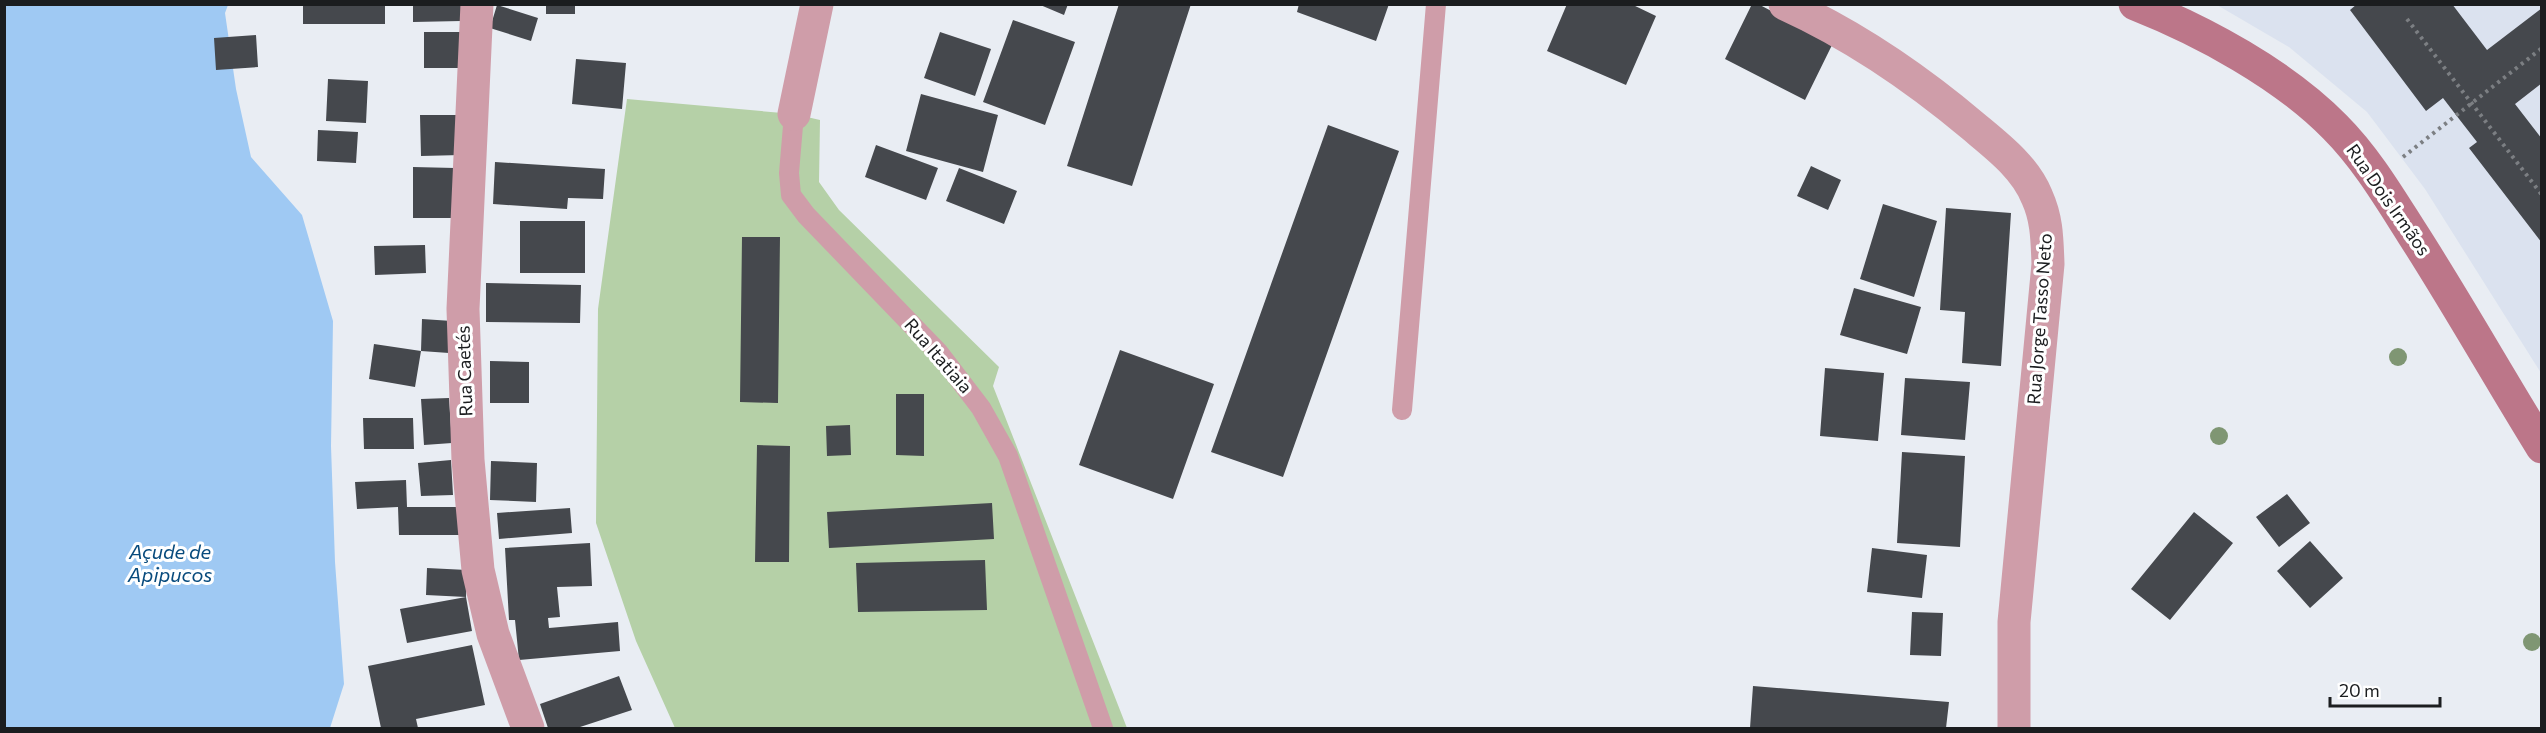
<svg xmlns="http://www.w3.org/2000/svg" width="2546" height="733" font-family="Commissioner,sans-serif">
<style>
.built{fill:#dbe2ef}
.green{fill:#b5d0a7}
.water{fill:#9fc9f3}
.building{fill:#45484d}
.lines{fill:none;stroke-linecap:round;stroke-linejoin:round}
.path{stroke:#7c7f83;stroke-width:4;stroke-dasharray:3 4.5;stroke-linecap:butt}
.lane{stroke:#cf9da9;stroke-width:20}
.street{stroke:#cf9da9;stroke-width:33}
.secondary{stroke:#bc7689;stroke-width:33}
.tree{fill:#7f9673}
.labels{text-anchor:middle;stroke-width:6;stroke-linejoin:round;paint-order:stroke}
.street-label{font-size:18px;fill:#1b1d1f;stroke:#fff}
.water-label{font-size:20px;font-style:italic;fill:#084b7d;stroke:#fff}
</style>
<rect width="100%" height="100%" fill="#e9edf3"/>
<path class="built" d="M2217,5H2541V373L2425,189L2367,112L2289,47Z"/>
<path class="green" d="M627,99L794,114L820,120L819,182L839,210L999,367L993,386L1127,728H675L636,641L596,523L598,309Z"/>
<path class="water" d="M4,5H228L225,13L236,89L251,157L302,215L333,321L331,446L335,562L344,684L330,728H5Z"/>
<path class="building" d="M303,4H385V24H303Z
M413,4H461V21L413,22Z
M546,4H575V14H546Z
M1038,4H1068L1064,15Z
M1119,4H1191L1132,186L1067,166Z
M1299,4H1389L1376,41L1297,12Z
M1567,4H1631L1656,16L1626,85L1547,51Z
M1752,4H1758L1833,43L1805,100L1725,59Z
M2357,4H2452L2487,50L2542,8V83L2515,104L2542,139V243L2469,148L2477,142L2456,115L2443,98L2426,111L2350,10Z
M497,5L538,18L531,41L490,28Z
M1013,20L1075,42L1045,125L983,102Z
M424,32H467V68H424Z
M940,32L991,49L975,96L924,78Z
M256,35L258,67L216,70L214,38Z
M576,59L626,63L622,109L572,104Z
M328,79L368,81L366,123L326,121Z
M921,94L998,115L983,172L906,151Z
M420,115H460L461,155L421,156Z
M1328,125L1399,151L1283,477L1211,452Z
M318,130L358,132L356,163L317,161Z
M876,145L938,168L926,200L865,177Z
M495,162L605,169L603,199L568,198L567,209L493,204Z
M1811,166L1841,180L1828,210L1797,196Z
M413,167L455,168V218H413Z
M959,168L1017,191L1004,224L946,201Z
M1883,204L1937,221L1914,297L1860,279Z
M1946,208L2011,213L2001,366L1962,363L1965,312L1940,310Z
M520,221H585V273H520Z
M742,237H780L778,403L740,402Z
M425,245L426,273L375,275L374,246Z
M486,283L581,285L580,323L486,322Z
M1854,288L1921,307L1907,354L1840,335Z
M422,319L452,321L449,353L421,351L415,387L369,379L374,344L421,351Z
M1120,350L1214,384L1173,499L1079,465Z
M490,361L529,362V403H490Z
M1825,368L1884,373L1878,441L1820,436Z
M1905,378L1970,382L1965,440L1901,435Z
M896,394H924V456L896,455Z
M449,398L452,443L424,445L421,399Z
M363,418H413L414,449H364Z
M850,425L851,455L827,456L826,426Z
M757,445L790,446L789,562H755Z
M1902,452L1965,456L1960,547L1897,543Z
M451,460L453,495L421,496L418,463Z
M491,461L537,463L536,502L490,500Z
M406,480L407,507H459V535H399L398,507L357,509L355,482Z
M2287,494L2310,523L2279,547L2256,517Z
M992,503L994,539L829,548L827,512Z
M570,508L572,533L499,539L497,513Z
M2194,512L2233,543L2170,620L2131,589Z
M2310,541L2343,578L2310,608L2277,571Z
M590,543L592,586L557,587L560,617L548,618L549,628L618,622L620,651L519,660L515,620H509L505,548Z
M1872,548L1927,555L1922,598L1867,592Z
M985,560L987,610L858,612L856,563Z
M427,568L467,570L466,597L426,595Z
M466,597L472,631L407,643L400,609Z
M1912,612L1943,613L1941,656L1910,655Z
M472,645L485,705L416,719L418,728H381L368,666Z
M619,676L632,710L577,728H548L540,704Z
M1753,686L1949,702L1946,728H1750Z"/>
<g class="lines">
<path class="path" d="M2407,19L2542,195
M2403,157L2542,48"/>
<path class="lane" d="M794,114L789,173L791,195L806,215L939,353L981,408L1008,456L1103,728
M1402,410L1436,4"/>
<path class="street" d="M477,4L463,309L468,460L478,570L493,634L528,728
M1785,4C1853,35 1916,78 1973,126C1997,146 2025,167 2037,197C2047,219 2047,239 2048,264L2014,622V728
M794,114L817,4"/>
<path class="secondary" d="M2135,4C2203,31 2283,74 2335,127C2366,158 2389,197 2412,233C2457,303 2498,376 2542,447"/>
</g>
<g class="tree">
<circle cx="2398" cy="357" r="9"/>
<circle cx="2219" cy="436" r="9"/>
<circle cx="2532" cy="642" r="9"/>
</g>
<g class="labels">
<g class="street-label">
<text transform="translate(2388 200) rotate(55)" y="6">Rua Dois Irmãos</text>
<text transform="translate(2040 319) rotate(-86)" y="6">Rua Jorge Tasso Neto</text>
<text transform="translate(938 356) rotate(49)" y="6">Rua Itatiaia</text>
<text transform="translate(465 371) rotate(-92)" y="6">Rua Caetés</text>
</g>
<g class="water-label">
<text x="170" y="559">Açude de<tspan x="170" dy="23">Apipucos</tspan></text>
</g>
</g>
<rect width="2546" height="733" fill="none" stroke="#1b1d1f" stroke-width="12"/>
<path d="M2330 697v9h110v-9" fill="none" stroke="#1b1d1f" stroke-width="3"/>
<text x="2339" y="697" font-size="18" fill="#1b1d1f" stroke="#ffffff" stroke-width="4.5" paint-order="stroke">20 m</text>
</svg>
